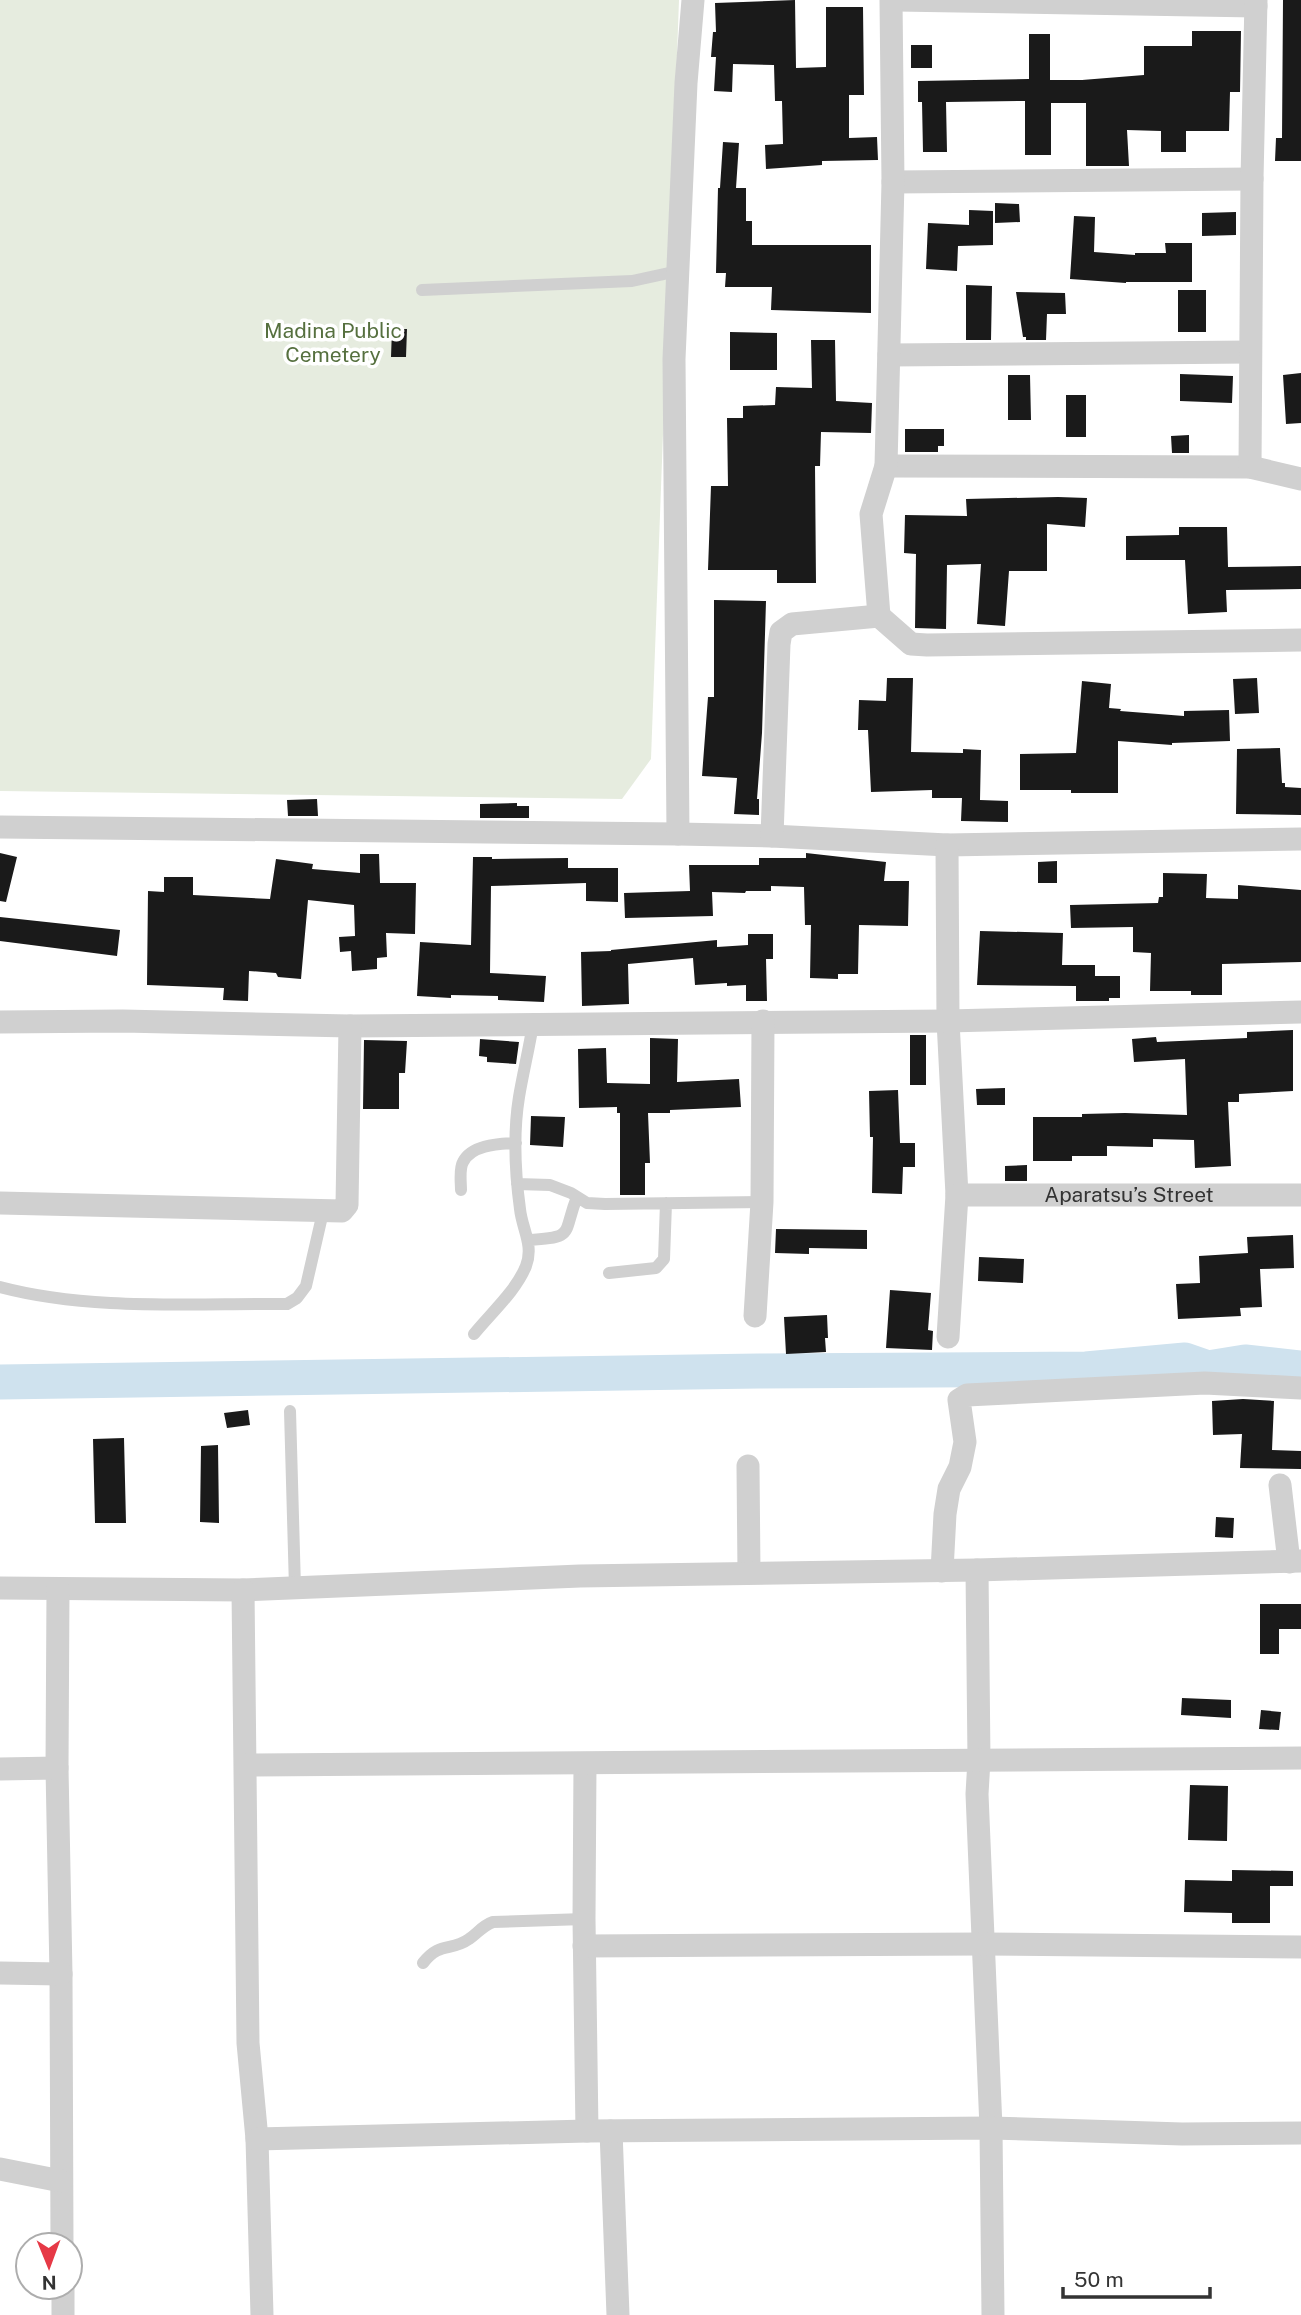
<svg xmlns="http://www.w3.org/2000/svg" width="1301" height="2315" font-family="'Public Sans',sans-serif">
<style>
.green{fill:#e6ecdf}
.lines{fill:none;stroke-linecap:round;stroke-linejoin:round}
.river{stroke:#cfe2ee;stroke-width:35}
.building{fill:#1a1a1a}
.lane{stroke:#d0d0d0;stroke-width:12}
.street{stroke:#d0d0d0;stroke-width:23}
.labels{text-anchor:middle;stroke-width:7;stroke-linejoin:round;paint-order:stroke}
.park-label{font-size:21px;fill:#56703f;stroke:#fff}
.street-label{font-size:21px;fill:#333;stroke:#fff}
</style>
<rect width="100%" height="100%" fill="#fff"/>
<path class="green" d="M0,0H679L651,759L622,799L0,791Z"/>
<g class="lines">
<path class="river" d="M0,1382L759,1371L1086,1369L1185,1360L1208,1368L1245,1362L1301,1368"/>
</g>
<path class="building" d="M795,0L796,68L826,67V7H863L864,95H849V138L877,137L878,160L822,161V165L766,169L765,145L783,144L782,101H775L774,65L733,64L732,92L714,91L716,57H711L713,32H716L715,3Z
M1283,0H1301V161H1275L1276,138H1282Z
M1192,31H1241L1240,92H1230L1229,131H1186V152H1161V131L1127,130L1129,166H1086V103H1051V155H1025V101L946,102L947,152H923L922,102H918V81L1029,79V34H1050V80H1082L1144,75V46H1192Z
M911,45H932V68H911Z
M723,142L739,143L736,188H746V221H752V245H871V313L771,310L772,287H725L726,273H716L718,188H720Z
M995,203L1019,204L1020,222L995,223Z
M969,210L993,211V245L958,246L957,271L926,269L928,223L969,225Z
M1236,212V235L1202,236V213Z
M1074,216L1095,217L1094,252L1135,255V253H1166L1165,243H1192V282H1126V283L1070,279Z
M966,285L992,286L991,340H966Z
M1178,290H1206V332H1178Z
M1016,292L1065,293L1066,314H1047L1046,340H1026V337H1023Z
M392,329H407L406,357H391Z
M730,332L777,333V370H730Z
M811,340H835L836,401L872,403L871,433L821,432L820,466H815L816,583H777V570H708L711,486H728L727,418H743V406L775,405L776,387L812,388Z
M1301,373V423L1286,424L1283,375Z
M1180,374L1233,376L1232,403L1180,401Z
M1008,375H1030L1031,420H1008Z
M1066,395H1086V437H1066Z
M905,429H944V446H938V452H905Z
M1189,435V453H1172L1171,436Z
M1058,497L1087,498L1085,527L1047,524V571H1009L1005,626L977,624L981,564L947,565L946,629L915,628L916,554L904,553L905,515L967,516L966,499Z
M1179,527H1227L1228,567L1301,566V589L1226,590L1227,612L1188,614L1185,560H1126V536L1179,535Z
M714,600L766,601L762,733L757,799H759V815L734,814L737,778L702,776L708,697H714Z
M887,678H913L911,752L963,753V749L981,750L980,800L1008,801V822L961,821L962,798H932V790L871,792L868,730H858L859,700L886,701Z
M1257,678L1259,713L1235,714L1233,679Z
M1082,681L1111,684L1109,708L1121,709L1120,711L1184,716V711L1229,710L1230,741L1172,743V745L1118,741V793H1071V790H1020V754L1076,753Z
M1280,748L1282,783H1285V787L1301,788V815L1236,814L1237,749Z
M317,799L318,816H288L287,800Z
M517,803V806H529V818H480V804Z
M0,853L17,857L6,902L0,901Z
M806,853L886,862L884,881H909L908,926L859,925L858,974H838V979L810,978L811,925H805L804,887L771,886V891H746L745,893L712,892L713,916L625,918L624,893L690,891L689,865H759V858H806Z
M360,854H379L380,883H416L415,934L386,933L387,957L377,958V969L352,971L351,951L340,952L339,937L355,936L354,905L308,900L301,979L278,977L276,973L249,971L248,1001L223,1000L224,988L147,985L148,891L164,892V877H193V895L270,899L276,859L313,864L312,869L360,873Z
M473,857H492V859L568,858V868H618V902L586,901V883L491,886L490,973L546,976L544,1002L498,1000V996L451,995V998L417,996L420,942L471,945Z
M1057,861V883H1038V862Z
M1163,873L1207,874L1206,898L1238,899V885L1301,890V962L1222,964V995H1191V991H1150L1151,953L1133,952V927L1071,928L1070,905L1158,903L1159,897H1163Z
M0,917L120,930L117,956L0,941Z
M980,931L1063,933L1062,965H1095V976H1120V998H1109V1001H1076V986L977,985Z
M748,934H773V959H766L767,1001H746V985L727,986V983L695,985L693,958L628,964L629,1004L582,1006L581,952L611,951V950L717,940V947L748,945Z
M1293,1030V1091L1239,1094V1102H1228L1231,1166L1195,1168L1194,1140L1153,1139V1147L1107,1146V1156H1072V1161H1033V1117H1082V1114L1125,1113L1187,1115L1185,1059L1134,1062L1132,1039L1156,1037L1157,1042L1247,1038V1032Z
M910,1035H926V1085H910Z
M650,1038L678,1039L677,1082L739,1079L741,1107L670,1110V1113H648L650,1163H645V1195H620V1113H617V1107L579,1108L578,1049L606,1048L607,1083L650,1084Z
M480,1039L519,1042L516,1064L487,1062V1057L479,1056Z
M364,1040L407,1041L405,1073H399V1109H363Z
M1005,1088V1105H977L976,1089Z
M898,1090L900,1143H915V1167H903L902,1194L872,1193L873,1137H870L869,1091Z
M531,1116L565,1117L563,1147L530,1145Z
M1027,1165V1181H1005V1166Z
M776,1229L867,1230V1249L809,1248V1254L775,1253Z
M1293,1235L1294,1268L1260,1269L1262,1307L1240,1308L1241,1316L1178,1319L1176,1284L1200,1283L1199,1256L1248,1253L1247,1237Z
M979,1257L1024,1259L1023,1283L978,1281Z
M890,1290L931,1293L928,1330L933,1331L932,1350L886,1348Z
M827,1315L828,1338H825L826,1352L786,1354L784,1317Z
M1243,1399L1274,1401L1272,1450L1301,1451V1469L1240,1468L1242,1434L1213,1435L1212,1401Z
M248,1410L250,1425L227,1428L224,1413Z
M124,1438L126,1523H95L93,1439Z
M218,1445L219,1523L200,1522L201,1446Z
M1216,1517L1234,1518L1233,1538L1215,1537Z
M1260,1604H1301V1629H1279V1654H1260Z
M1182,1698L1231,1700V1718L1181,1715Z
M1261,1710L1281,1712L1279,1730L1259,1729Z
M1190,1785L1228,1786L1227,1841L1188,1840Z
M1232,1870L1293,1871V1886H1270V1923H1232V1913L1184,1912L1185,1880L1232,1881Z"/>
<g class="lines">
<path class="lane" d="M422,290L632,281L678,271
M517,1184L550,1185L571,1193L587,1203L605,1204L762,1202
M461,1190C461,1182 459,1169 463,1162C472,1144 500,1144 516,1143
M528,1240C576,1237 562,1235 577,1197
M609,1273L656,1268L664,1259L666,1203
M0,1287C90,1311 194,1303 287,1304L297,1298L306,1286L323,1212
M474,1334C491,1313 516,1291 526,1266C534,1245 522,1229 520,1209C515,1172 513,1134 519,1097C523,1073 529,1049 533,1024
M290,1411L295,1588
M423,1963C440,1941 451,1952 469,1939C478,1933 482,1926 493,1922L584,1919"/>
<g class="street">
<path d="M897,0L1256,6"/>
<path d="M893,182L1252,179"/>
<path d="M889,355L1250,352"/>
<path d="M886,466L1250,467L1301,479"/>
<path d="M1250,467L1252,179L1256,0"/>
<path d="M879,616L871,514L886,466L893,182L891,0"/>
<path d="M0,827L678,834L772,836L947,845L1301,839"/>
<path d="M678,834L674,359L686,83L693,0"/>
<path d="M772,836L779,644L781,632L792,624L879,616L911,644L927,645L1301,640"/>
<path d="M947,845L948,1021L957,1195L948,1337"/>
<path d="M0,1022L123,1021L350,1026L948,1021L1301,1012"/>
<path id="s1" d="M957,1195H1301"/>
<path d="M0,1203L342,1211L347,1205L350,1026"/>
<path d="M755,1316L762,1202L763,1021"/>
<path d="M748,1466L749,1573"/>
<path d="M1280,1485L1289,1562"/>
<path d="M977,1570L979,1760L977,1794L991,2128L993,2315"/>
<path d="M942,1571L945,1514L949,1489L960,1467L965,1442L959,1400L967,1395L1205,1383L1301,1388"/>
<path d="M0,1588L243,1590L580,1576L977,1570L1301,1561"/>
<path d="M58,1589L57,1768L61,1974L62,2245"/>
<path d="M243,1590L248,2043L257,2139L262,2315"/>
<path d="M585,1764L584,1919L587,2131"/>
<path d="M246,1765L1301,1758"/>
<path d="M0,1769L57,1768"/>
<path d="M584,1946L984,1944L1301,1947"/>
<path d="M0,1973L61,1974"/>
<path d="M611,2131L618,2315"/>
<path d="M257,2139L587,2131L991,2128L1182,2134L1301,2133"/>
<path d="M0,2169L61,2181"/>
<path d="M63,2287V2315"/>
</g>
</g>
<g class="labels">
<g class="park-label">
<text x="333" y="338">Madina Public<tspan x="333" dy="24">Cemetery</tspan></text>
</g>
<g class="street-label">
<text dy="7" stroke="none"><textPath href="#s1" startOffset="172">Aparatsu’s Street</textPath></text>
</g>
</g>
<g transform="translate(49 2266) rotate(179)"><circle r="33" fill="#ffffff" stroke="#adadad" stroke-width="2"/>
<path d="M0-5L12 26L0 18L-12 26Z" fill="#e63946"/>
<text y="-10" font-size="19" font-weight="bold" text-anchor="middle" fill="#333333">N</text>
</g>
<path d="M1063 2287v10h147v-10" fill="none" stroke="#333333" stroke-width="3.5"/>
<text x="1074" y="2287" font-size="21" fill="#333333" stroke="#ffffff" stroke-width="5" paint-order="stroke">50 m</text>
</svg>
